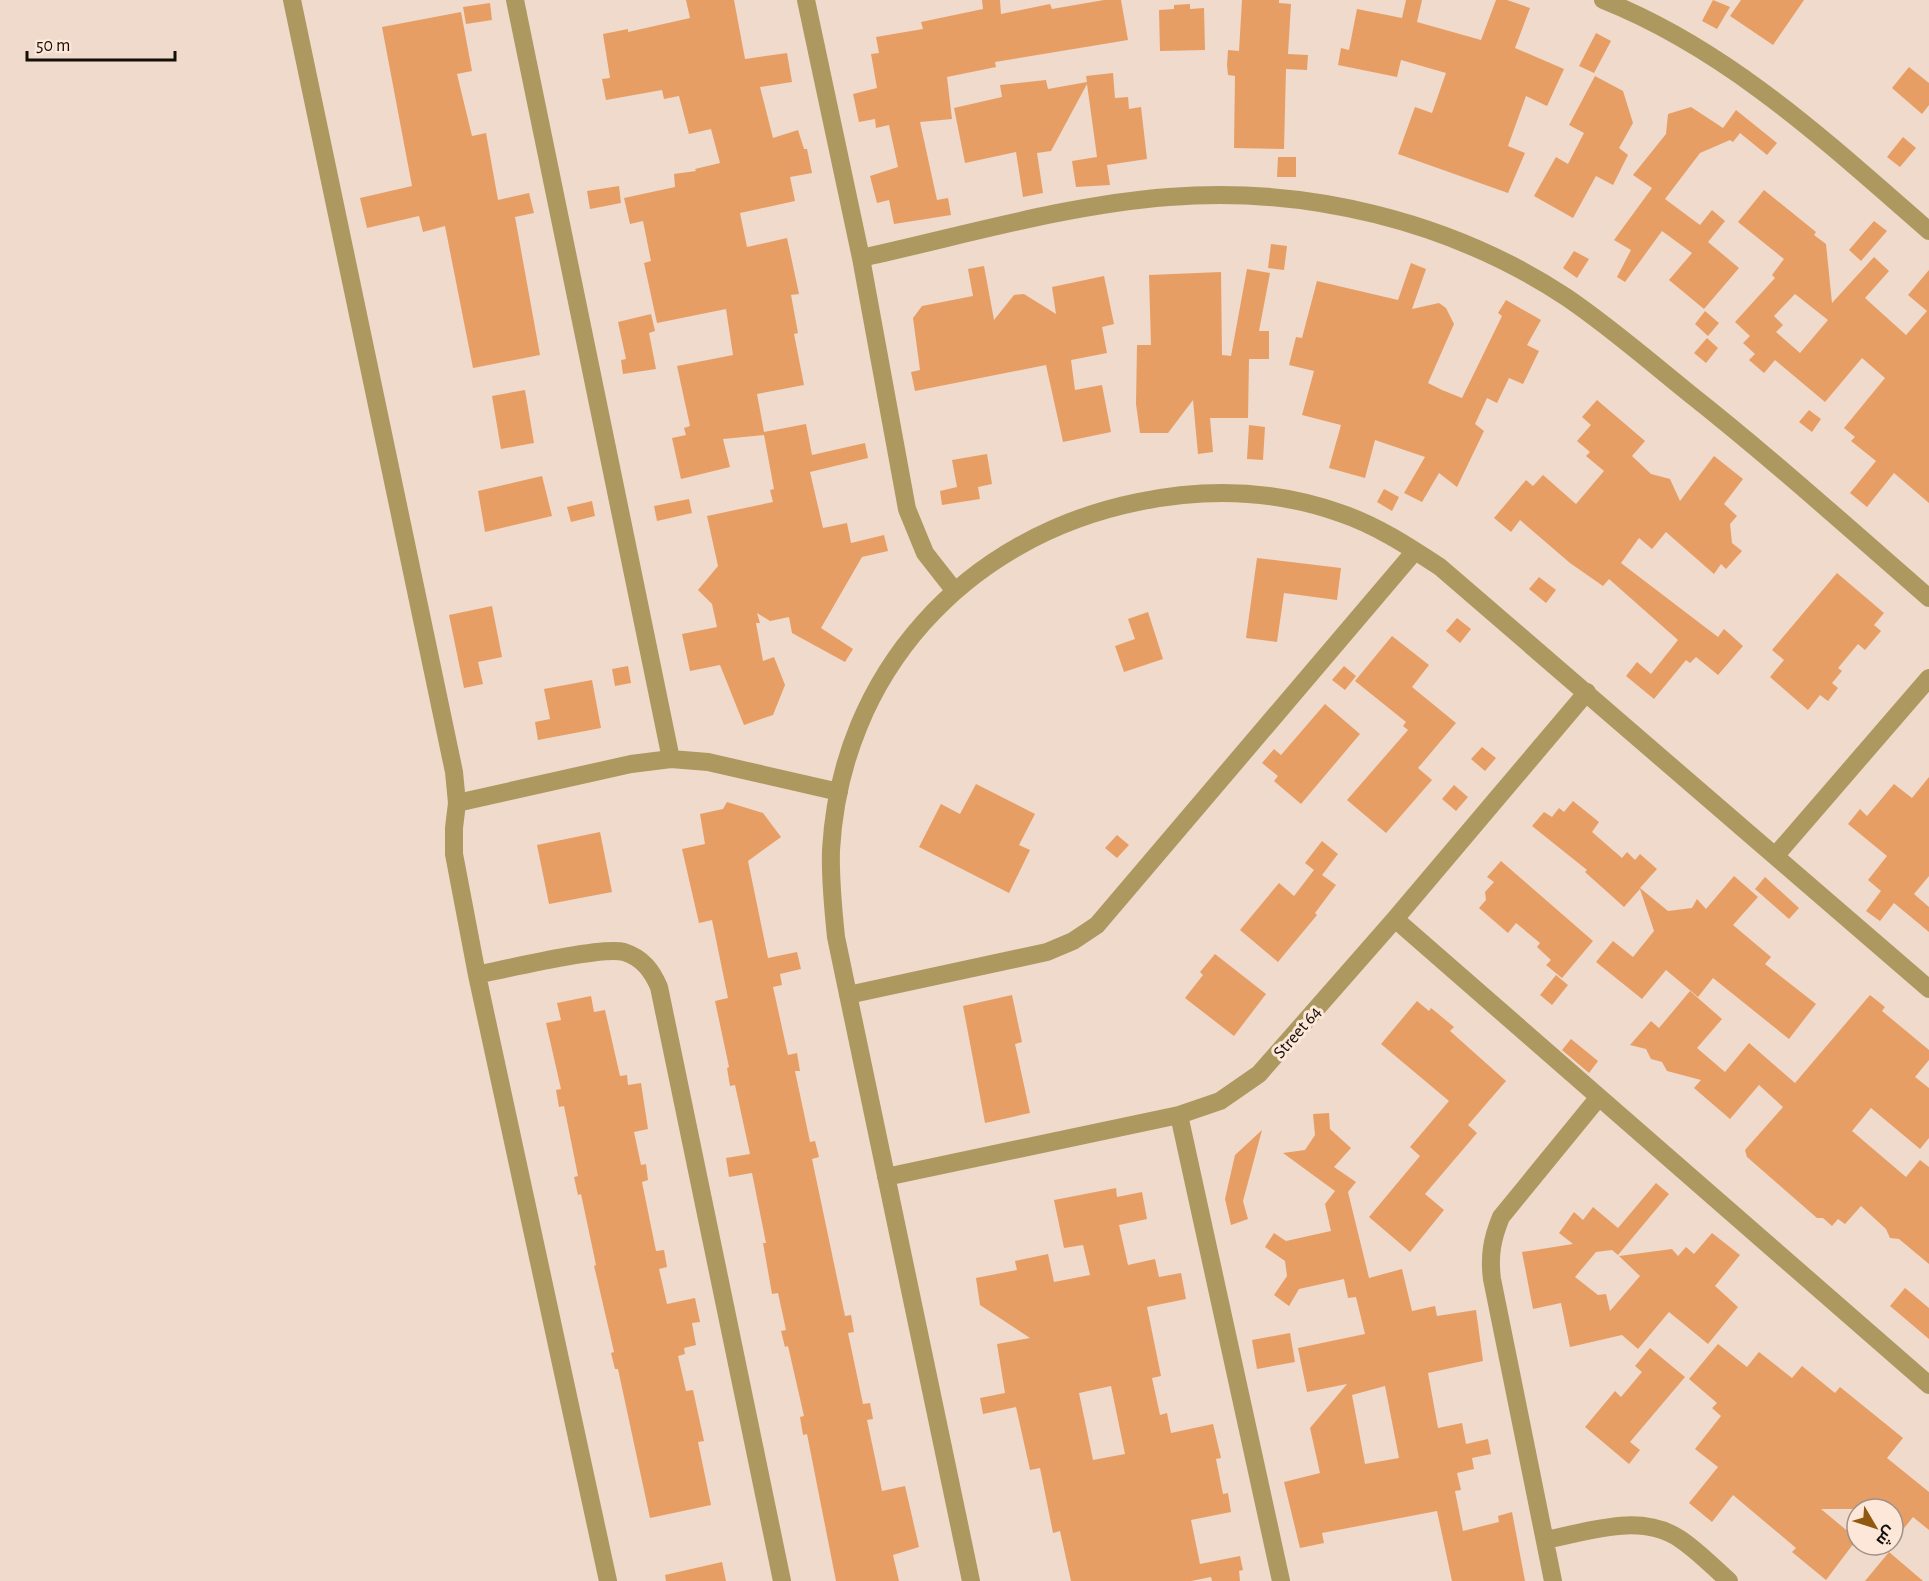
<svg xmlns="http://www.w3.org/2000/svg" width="1929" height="1581" font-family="'Alegreya Sans',Cairo,sans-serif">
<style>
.building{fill:#e79e65;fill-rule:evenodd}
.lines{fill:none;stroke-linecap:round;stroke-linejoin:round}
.minor{stroke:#ad9860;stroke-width:18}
.labels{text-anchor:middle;stroke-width:6;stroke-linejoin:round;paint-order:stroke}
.street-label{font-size:18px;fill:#150e09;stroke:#fce7d8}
</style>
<rect width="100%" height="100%" fill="#efdacb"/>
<path class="building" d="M686,0H734L745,59L787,53L792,82L760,87L773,138L798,130L804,149H807L812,173L790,177L795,201L740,213L747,247L787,238L799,294L791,295L798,333L794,334L804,385L757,394L764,432L806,424L812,455L865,443L868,458L810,472L823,528L847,523L851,543L884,535L888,551L862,557L821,628L853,649L845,662L792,633L789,617L770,621L757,613L760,623H756L763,661L774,657L785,685L773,715L744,725L720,665L690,671L682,634L717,627L712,604L698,590L718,566L707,516L773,502L770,490L774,489L764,435L723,439L730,467L681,479L672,438L686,435L684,428L690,426L677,366L733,355L726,309L657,323L644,263L651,261L643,221L630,224L624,198L675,187L674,174L696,171L695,169L720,163L711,129L689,134L679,96L664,99L662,90L606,100L602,79L610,78L603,34L628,29V32L690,18Z
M982,0H1000L1001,14L1050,4L1052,9L1104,0H1121L1128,40L995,62L996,67L947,77L952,119L920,122L937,200L948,198L951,215L894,224L889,200L877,203L870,176L898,167L889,125L876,128L875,119L859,122L853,94L877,88L871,54L879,53L876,37L923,29L921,22L983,9Z
M1242,0H1279V3L1291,4L1288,54L1308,55L1307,70L1286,69L1284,149L1234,148L1235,76L1228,75L1227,65L1228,50L1239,51Z
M1406,0H1422L1417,22L1481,40L1496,0H1507L1530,8L1515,48L1564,69L1547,106L1526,96L1508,146L1525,153L1508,193L1398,154L1415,107L1432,113L1446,73L1401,60L1397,77L1338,65L1341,48L1349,50L1357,9L1402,18Z
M1713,0L1730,7L1717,29L1702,21Z
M1741,0H1804L1773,45L1730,16Z
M490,3L492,20L466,24L463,7Z
M1190,4V9L1204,8L1205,50L1160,51L1159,10L1174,9V5Z
M461,12L472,71L457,74L472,136L486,133L498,200L529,193L534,213L515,217L540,355L473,368L445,226L423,232L419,216L367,228L360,198L412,186L382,27Z
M1596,33L1611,41L1594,73L1579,66Z
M1909,67L1929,83V105L1922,114L1892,88Z
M1113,73L1115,98L1128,97L1129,109L1141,107L1147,159L1107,165L1110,185L1076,187L1072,161L1097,157L1087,84L1051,151L1037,153L1043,193L1023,197L1016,152L965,163L954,108L1002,97L1000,85L1046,80L1048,89L1087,82L1086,76Z
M1595,76L1623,91L1633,123L1619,148L1628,155L1613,185L1596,176L1573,218L1534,196L1556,157L1568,164L1584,133L1569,125Z
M1691,107L1723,128L1736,110L1777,143L1767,155L1740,133L1733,142L1730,140L1700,153L1665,199L1700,225L1712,210L1725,221L1708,242L1739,268L1704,309L1669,280L1692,253L1662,231L1625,282L1617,277L1631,250L1614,240L1652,188L1633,175L1666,134L1668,114Z
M1903,137L1916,148L1900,167L1887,157Z
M1278,157H1296V177H1277Z
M619,186L621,203L590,209L587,191Z
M1764,190L1816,232L1814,235L1826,244L1832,303L1874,257L1889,271L1865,298L1906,335L1927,311L1908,295L1929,270V503L1894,473L1867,507L1850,493L1876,461L1851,441L1855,437L1844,428L1885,378L1862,358L1825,402L1775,360L1764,373L1749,360L1755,354L1743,343L1750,336L1735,322L1775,278L1772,275L1784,259L1738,222ZM1795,294L1828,320L1800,353L1776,332L1783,325L1774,316Z
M1874,221L1887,231L1861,261L1849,250Z
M1271,244L1287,246L1284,270L1268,268Z
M1574,251L1589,259L1577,278L1563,268Z
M1411,263L1426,269L1412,309L1439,303L1446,308L1454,324L1428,383L1442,390L1462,398L1502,316L1498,313L1506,300L1541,320L1527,345L1539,351L1523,384L1509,378L1497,403L1487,398L1475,424L1484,431L1457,487L1439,473L1422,502L1404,493L1425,457L1375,440L1365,478L1329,468L1341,425L1302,415L1314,371L1289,365L1296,337L1302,338L1317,281L1398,300Z
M984,266L994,320L1014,295L1024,294L1056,314L1052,287L1104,276L1114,324L1102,327L1107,353L1071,360L1075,390L1102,385L1111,432L1063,442L1046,365L915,391L911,372L920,370L913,318L922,306L973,296L968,269Z
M1247,269L1270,273L1259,331H1269V359H1249L1248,418H1210L1213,452L1198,454L1193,400L1168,433H1140L1136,404L1137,345H1151L1149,275L1221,272L1222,355L1231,356Z
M1705,311L1719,323L1708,336L1695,324Z
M651,314L655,331L649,333L656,369L623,374L621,360L626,359L618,322Z
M1707,338L1718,348L1706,363L1694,353Z
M525,390L534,443L501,449L492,396Z
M1597,400L1645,441L1632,456L1651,474L1670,479L1680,501L1714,456L1743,479L1724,504L1737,516L1730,524L1732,543L1742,551L1726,569L1721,564L1714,574L1666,532L1652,549L1639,538L1621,563L1718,637L1724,629L1743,646L1718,675L1696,657L1690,663L1686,660L1654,699L1626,676L1637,662L1651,674L1678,640L1609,579L1603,586L1570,563L1520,520L1511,532L1494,518L1526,480L1533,486L1543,475L1576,504L1604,471L1586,456L1590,452L1577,441L1591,425L1582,417Z
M1809,410L1821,419L1812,432L1799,422Z
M1249,425L1265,427L1263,460L1247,459Z
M987,454L992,484L978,487L980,499L942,505L940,491L957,487L952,460Z
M542,476L552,516L485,532L478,491Z
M1384,489L1399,497L1392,511L1377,502Z
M689,499L692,513L657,521L654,506Z
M592,501L595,516L571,522L567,507Z
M1257,558L1341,568L1337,600L1284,593L1277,642L1246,638Z
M1837,573L1884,613L1874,625L1881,631L1865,650L1858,644L1838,668L1842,671L1832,683L1838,688L1828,701L1820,695L1808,710L1770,677L1784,660L1772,650Z
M1539,577L1556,590L1546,603L1529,589Z
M492,606L502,657L478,662L483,684L464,688L449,615Z
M1148,612L1163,659L1124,672L1115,646L1135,639L1128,619Z
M1457,618L1471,629L1460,643L1446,631Z
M1392,636L1429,665L1412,687L1456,723L1418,768L1432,780L1386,833L1347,800L1408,730L1403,726L1406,722L1355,681Z
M628,666L631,683L615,686L612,669Z
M1344,666L1356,676L1345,690L1332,680Z
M592,680L601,728L538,740L535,722L550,719L544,689Z
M1325,704L1360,734L1301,804L1274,781L1278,776L1262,763L1274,749L1281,755Z
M1482,747L1496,758L1485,771L1471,759Z
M1929,777V876L1914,894L1929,907V932L1894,903L1880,921L1866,911L1881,891L1868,880L1887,856L1848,824L1860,809L1867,816L1894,784L1912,798Z
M976,784L1035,814L1019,845L1030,850L1009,893L919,847L941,804L960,814Z
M1454,785L1468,797L1456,811L1442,799Z
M1573,801L1599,822L1592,832L1622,858L1627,852L1635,860L1640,854L1657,869L1640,888L1668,911L1692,908L1697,899L1706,909L1734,876L1758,897L1733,925L1771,957L1765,964L1816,1004L1789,1039L1713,978L1698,997L1666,970L1642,999L1596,962L1613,941L1633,957L1654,931L1640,889L1624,907L1585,872L1587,870L1532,826L1544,812L1552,817L1559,808L1564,812Z
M727,802L763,813L781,837L748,861L768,958L797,952L801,969L780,974L782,985L773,987L788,1055L797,1053L800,1071H795L810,1142L815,1141L819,1157L812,1159L845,1316L851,1315L854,1332L848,1333L863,1404L870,1403L873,1419L867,1420L882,1491L905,1486L919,1547L893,1555L899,1581H836L807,1434L803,1435L800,1417L804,1416L788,1346L785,1347L781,1331L786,1330L778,1293L772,1294L763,1243H766L752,1173L729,1177L726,1158L750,1154L735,1085L730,1086L727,1068L729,1067L715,1001L728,998L712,920L699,923L682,849L705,844L700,814L723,809Z
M600,832L612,892L549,904L537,845Z
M1117,835L1129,845L1117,858L1105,848Z
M1322,841L1338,854L1322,875L1336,885L1315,913L1317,915L1278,962L1240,930L1279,883L1294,896L1314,870L1305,863Z
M1501,861L1593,941L1562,978L1546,965L1551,960L1537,947L1540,943L1516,923L1508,933L1479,908L1486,900L1485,892L1494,882L1487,877Z
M1765,877L1799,908L1789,919L1755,889Z
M1215,954L1266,994L1234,1036L1185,998L1203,975L1200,972Z
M1556,975L1568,985L1552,1005L1540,995Z
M1690,991L1722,1019L1697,1048L1725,1072L1749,1043L1795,1083L1870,995L1885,1007L1882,1011L1929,1050V1060L1915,1077L1929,1088V1138L1920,1149L1871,1108L1852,1131L1906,1177L1920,1160L1929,1167V1264L1899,1239L1890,1238L1886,1229L1861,1206L1845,1224L1838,1219L1832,1226L1823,1218H1817L1747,1157L1745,1150L1783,1107L1759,1085L1730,1119L1694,1088L1701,1080L1667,1071L1662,1062L1651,1059L1646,1049L1630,1045L1651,1021L1659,1028Z
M1012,995L1022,1042L1015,1044L1030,1113L985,1123L963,1006Z
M591,996L594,1012L605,1010L620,1076L627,1075L628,1085L641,1083L648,1129L634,1132L641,1165L646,1164L648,1180L642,1182L656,1251L664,1250L667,1267L659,1269L667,1304L695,1298L700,1322L692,1323L696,1345L684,1348L685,1354L678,1356L686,1391L693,1390L704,1441L698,1442L711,1505L650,1518L618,1369H615L611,1353L614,1352L596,1274L594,1266L596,1265L581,1194L578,1195L574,1177L578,1176L564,1106L559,1107L556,1090L561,1089L546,1023L561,1020L557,1003Z
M1417,1001L1429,1011L1431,1008L1454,1027L1450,1031L1506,1081L1468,1125L1477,1133L1425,1194L1444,1210L1410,1252L1369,1217L1420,1156L1410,1147L1449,1101L1381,1044Z
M1571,1039L1598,1061L1589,1073L1562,1050Z
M1329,1113L1330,1129L1351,1148L1334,1167L1356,1182L1348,1192L1369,1278L1402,1269L1412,1311L1435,1306L1437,1316L1476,1310L1483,1361L1428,1373L1438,1428L1462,1423L1466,1444L1488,1439L1491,1454L1472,1458L1474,1469L1457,1473L1461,1490L1455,1491L1463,1531L1499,1522L1498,1516L1512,1512L1525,1581H1452L1437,1511L1322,1533L1324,1543L1300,1548L1284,1482L1320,1473L1310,1428L1347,1384L1307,1392L1298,1348L1365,1334L1356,1297L1348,1298L1344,1279L1299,1289L1289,1306L1274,1295L1287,1276L1285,1261L1265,1247L1274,1233L1286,1241L1331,1231L1325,1204L1335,1191L1283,1153L1305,1150L1315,1135L1313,1114ZM1385,1386L1399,1458L1365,1464L1352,1395Z
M1262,1130L1243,1201L1248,1219L1231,1225L1225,1199L1235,1155Z
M1656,1183L1669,1194L1618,1255L1612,1250L1596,1252L1575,1277L1598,1295L1606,1294L1610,1311L1640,1276L1619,1256L1672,1249L1678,1256L1686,1247L1694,1254L1712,1233L1740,1255L1715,1286L1738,1307L1708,1344L1669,1312L1638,1349L1622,1335L1570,1347L1561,1303L1533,1309L1522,1252L1573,1244L1559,1233L1574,1212L1583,1220L1593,1207L1618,1228Z
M1116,1188L1117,1197L1142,1192L1147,1219L1119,1225L1128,1265L1155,1259L1159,1277L1181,1273L1186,1299L1147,1307L1161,1376L1152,1378L1160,1415L1167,1413L1171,1433L1213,1424L1221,1458L1216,1459L1223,1494L1228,1493L1231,1512L1191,1520L1200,1564L1240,1556L1243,1570L1239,1571L1240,1581H1212L1211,1577L1191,1581H1071L1060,1531L1053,1533L1040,1468L1030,1470L1016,1407L983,1414L980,1398L1005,1393L997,1344L1030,1338L980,1305L976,1278L1017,1270L1015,1261L1048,1254L1054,1282L1090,1275L1083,1245L1064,1248L1054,1200ZM1111,1386L1125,1454L1093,1460L1079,1393Z
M1905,1288L1929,1308V1339L1890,1306Z
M1290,1333L1295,1362L1257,1369L1252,1340Z
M1718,1344L1747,1367L1759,1352L1792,1378L1802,1366L1835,1393L1840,1387L1903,1438L1887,1458L1929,1492V1530L1913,1517L1893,1542V1509H1821L1857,1539L1826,1580L1792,1552L1796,1548L1733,1495L1712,1522L1689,1503L1718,1467L1695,1449L1721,1416L1712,1408L1717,1403L1689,1379Z
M1650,1348L1685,1377L1630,1442L1640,1450L1629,1464L1585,1427L1615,1391L1621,1397L1642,1372L1635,1366Z
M1889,1552L1923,1581H1865Z
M722,1562L726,1581H666L665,1575Z"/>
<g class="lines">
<path class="minor" d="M292,0L454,772L457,803L454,828V854L477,975L608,1581
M515,0L671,759
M806,0L861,258L907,509L925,553L954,590
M1603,0C1729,50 1829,144 1929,231
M861,258C962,236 1065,205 1169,197C1306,186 1451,221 1566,297C1609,326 1649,361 1690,394C1772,459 1850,529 1929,598
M457,803L631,764L671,759L708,762L839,792
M1776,855L1929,678
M1395,919L1929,1385
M477,975C506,969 601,946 624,952C643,958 652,971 659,987L782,1581
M848,995L1047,952L1073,941L1097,925L1415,551
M1179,1115L1281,1581
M886,1177L1179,1115L1220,1101L1259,1074L1395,919L1587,692
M1545,1540C1588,1532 1640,1512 1680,1539C1698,1551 1713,1567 1729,1581
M971,1581L836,937C833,908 830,879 831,850C841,672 966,537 1138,502C1205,488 1275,490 1340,513C1376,525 1408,546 1440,567L1929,989
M1553,1581L1492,1279C1489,1256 1492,1239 1501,1217L1599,1097"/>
</g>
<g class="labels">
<g class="street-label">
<text transform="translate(1297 1032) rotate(-49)" y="6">Street 64</text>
</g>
</g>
<g transform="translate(1875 1527) rotate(129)"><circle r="28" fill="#fce7d8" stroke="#a09085" stroke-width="1.5"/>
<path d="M0-4.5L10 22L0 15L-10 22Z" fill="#90590f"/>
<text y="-9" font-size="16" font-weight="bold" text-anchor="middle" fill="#150e09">ش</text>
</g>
<path d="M27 51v9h148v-9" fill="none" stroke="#150e09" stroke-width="3"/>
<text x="36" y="51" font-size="18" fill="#150e09" stroke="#fce7d8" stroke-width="4.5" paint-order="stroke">50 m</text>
</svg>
